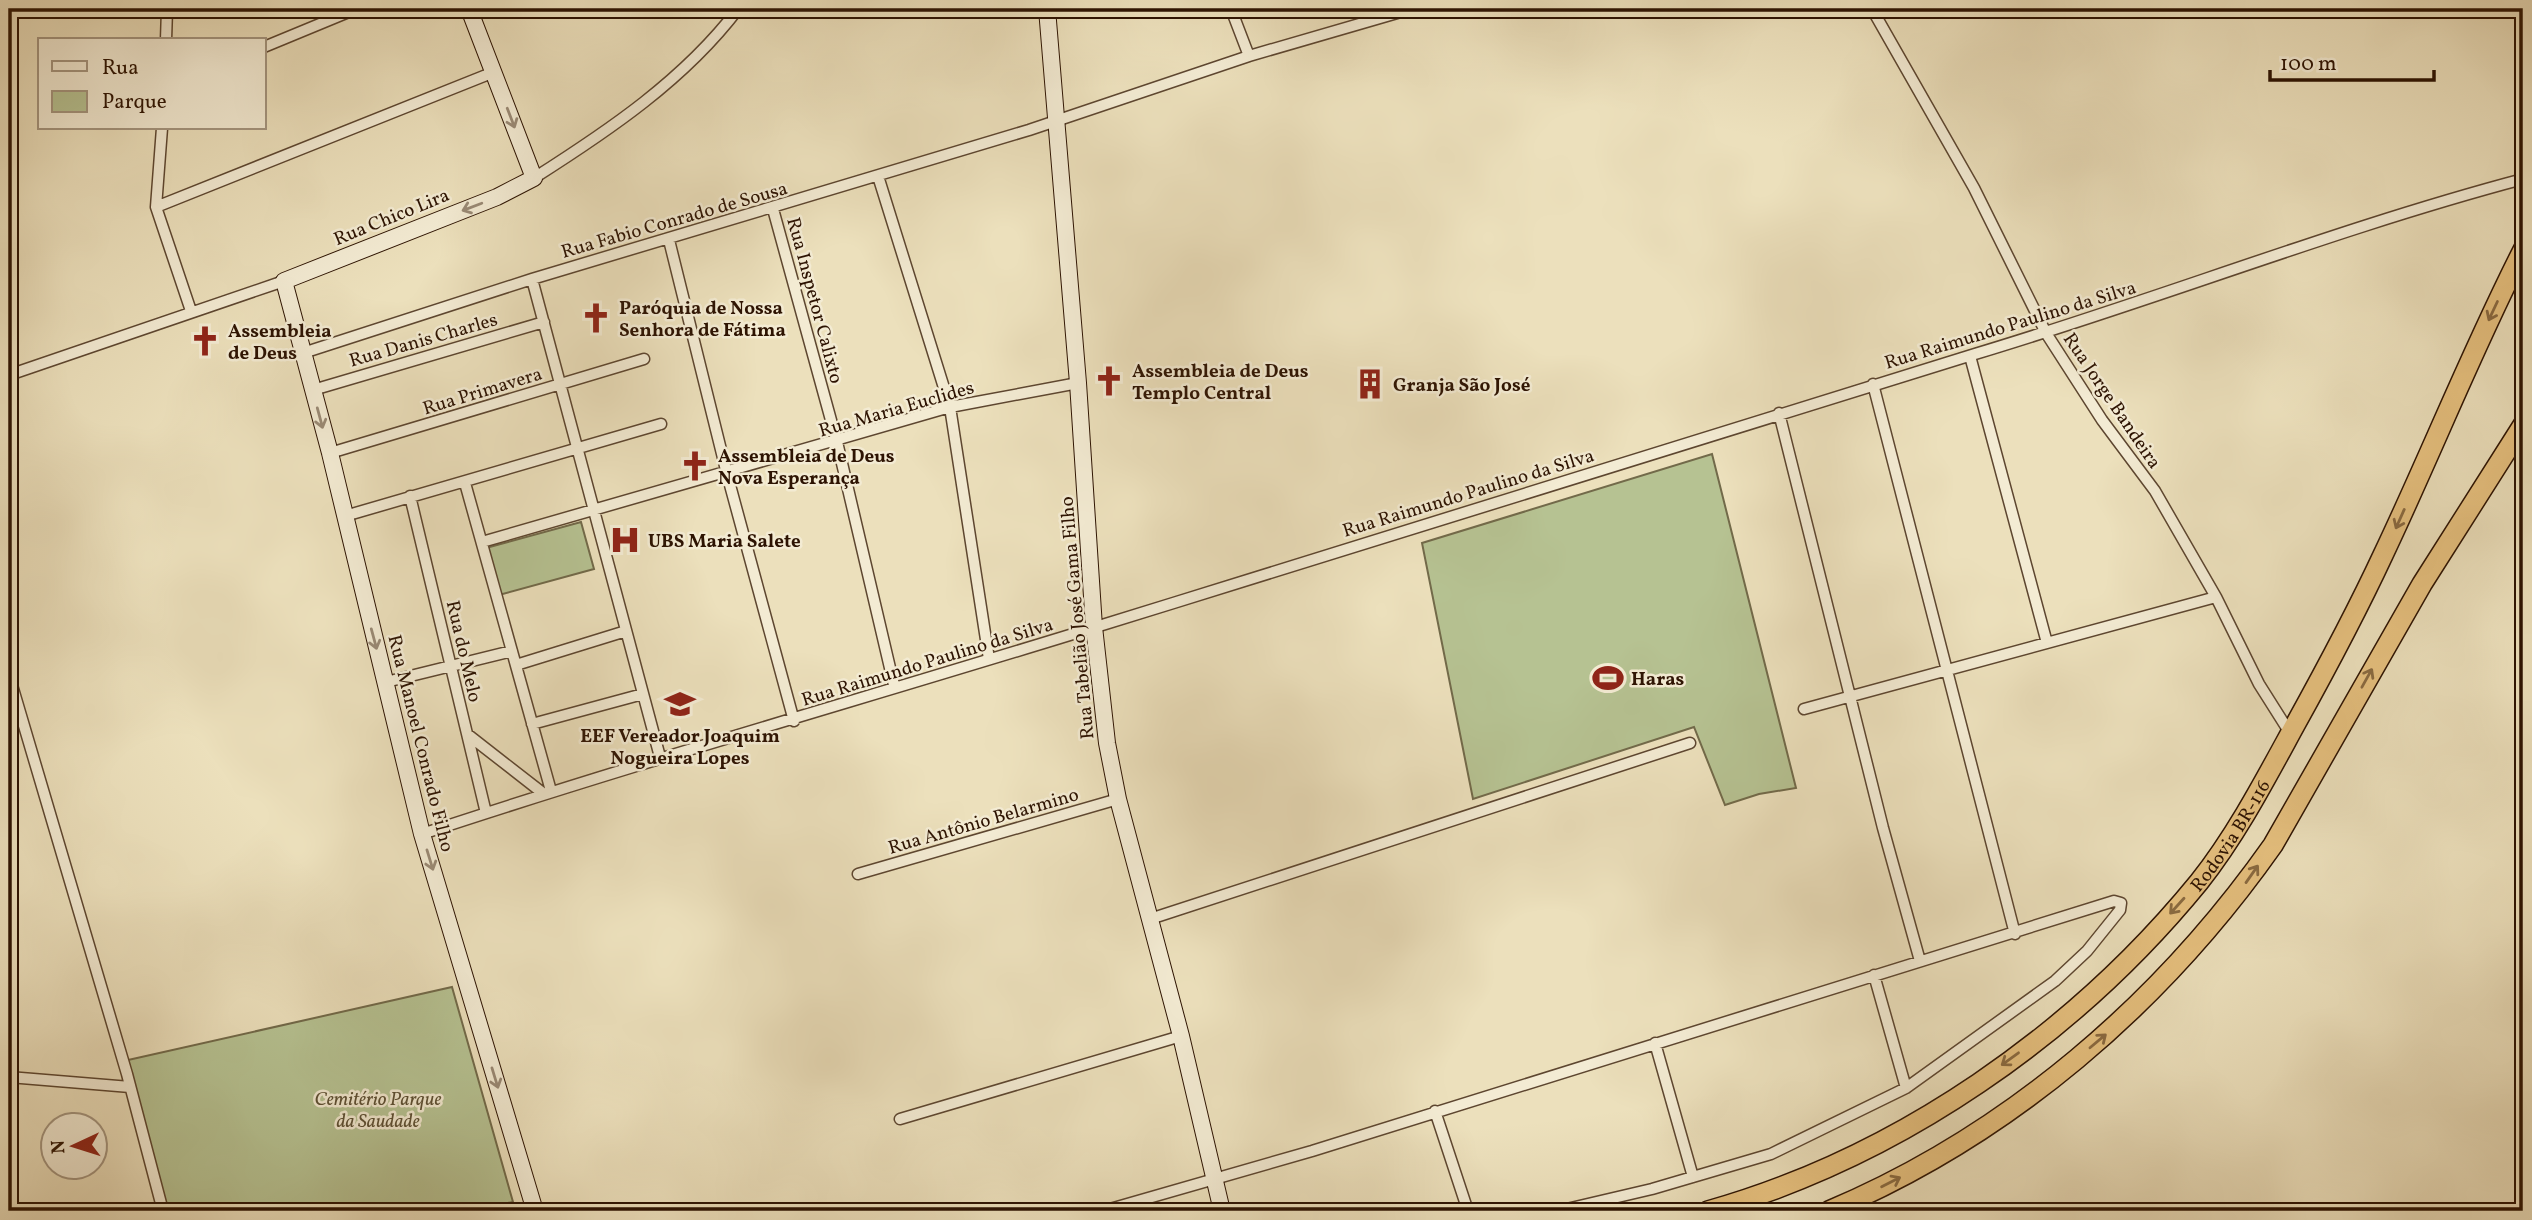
<svg xmlns="http://www.w3.org/2000/svg" width="2532" height="1220" font-family="Vollkorn,serif">
<style>
.green{fill:#b6c292;stroke:#726a4a;stroke-width:2}
.lines{fill:none;stroke-linecap:round;stroke-linejoin:round}
.street-casing{stroke:#5d4630;stroke-width:13}
.secondary-casing{stroke:#2d1302;stroke-width:18}
.highway-casing{stroke:#2d1302;stroke-width:22}
.street{stroke:#f3ebd3;stroke-width:10}
.secondary{stroke:#f3ebd3;stroke-width:16}
.highway{stroke:#e6c07e;stroke-width:19}
.oneway{stroke:#9a8a75}
.oneway2{stroke:#8a6a40}
.labels{text-anchor:middle;stroke-width:5;stroke-linejoin:round;paint-order:stroke}
.street-label{font-size:19px;fill:#2d1302;stroke:#f3ebd3}
.poi-label{font-size:19px;font-weight:bold;fill:#2d1302;stroke:#f3ebd3;text-anchor:start}
.park-label{font-size:19px;font-style:italic;fill:#5d5034;stroke:#f3ebd3}
</style>
<rect width="100%" height="100%" fill="#ece0bc"/>
<filter id="stains"><feTurbulence type="fractalNoise" baseFrequency=".00286" numOctaves="4"/><feColorMatrix values="0 0 0 0 .2 0 0 0 0 .09 0 0 0 0 .02 0 0 0 .5 -.17"/></filter>
<radialGradient id="worn" r=".72"><stop offset=".6" stop-color="#630" stop-opacity="0"/><stop offset="1" stop-color="#630" stop-opacity=".3"/></radialGradient>
<path class="green" d="M1712,454L1796,788L1759,794L1725,805L1694,727L1473,799L1422,543Z
M581,522L594,569L499,595L486,548Z
M452,987L513,1202L467,1211H168L128,1060Z"/>
<g class="lines">
<g class="street-casing">
<path id="street" d="M1231,9L1249,56
M1872,9L1974,188L2046,333L2102,420L2155,491L2216,597L2259,684L2290,733
M166,40L167,9
M264,47L356,9
M162,128L156,207L191,311
M878,176L950,407L989,659
M534,178C608,131 684,80 738,9
M156,207L494,72
M773,209L837,442L894,685
M669,240L727,474L794,721
M532,279L660,757
M303,353L532,279L1029,130L1249,56L1411,9
M1970,356L2047,643
M9,375L284,281
M1873,384L2015,934
M313,390L544,322
M1779,413L1883,828L1920,961
M330,453L644,359
M465,483L551,791
M410,496L486,813
M345,516L661,424
M482,542L950,407L1078,383
M516,665L626,631
M9,675L127,1074L163,1211
M386,682L512,651
M1804,709L2216,597
M532,724L643,694
M467,734L544,794
M422,834C646,760 873,696 1099,626C1391,536 1682,443 1975,354C2159,299 2338,228 2523,179
M858,874L1118,799
M1150,919L1690,743
M1874,975L1906,1088
M1655,1043L1693,1177
M9,1077L130,1087
M1435,1111L1468,1211
M900,1119L1181,1036
M1103,1211L1312,1151L2114,901L2121,903L2120,910L2087,951L2055,981L1906,1088L1771,1154L1652,1189L1558,1211"/>
</g>
<g class="secondary-casing">
<path id="secondary" d="M469,9L534,178L497,197L284,281L330,453L422,834L535,1211
M1047,9L1078,383L1094,627L1107,743L1118,799L1181,1036L1222,1211"/>
</g>
<g class="highway-casing">
<g id="highway">
<path id="s1" d="M1708,1211C1899,1157 2075,1034 2199,882C2237,834 2266,778 2295,725C2326,669 2356,613 2383,555C2431,454 2472,350 2523,250"/>
<path d="M1829,1211C2009,1135 2161,1004 2273,845L2422,584L2523,425"/>
</g>
</g>
<use href="#street" class="street"/>
<use href="#secondary" class="secondary"/>
<use href="#highway" class="highway"/>
</g>
<defs><path id="oneway-shaft" d="M-6 0H5M1.5-3L5.5 0L1.5 3" fill="none" stroke-width="1.6" stroke-linecap="round" stroke-linejoin="round" transform="scale(1.75)"/></defs>
<g class="oneway">
<use href="#oneway-shaft" transform="translate(511 118) rotate(69)"/>
<use href="#oneway-shaft" transform="translate(472 207) rotate(159)"/>
<use href="#oneway-shaft" transform="translate(320 418) rotate(75)"/>
<use href="#oneway-shaft" transform="translate(374 639) rotate(75)"/>
<use href="#oneway-shaft" transform="translate(430 860) rotate(73)"/>
<use href="#oneway-shaft" transform="translate(495 1078) rotate(73)"/>
</g>
<g class="oneway2">
<use href="#oneway-shaft" transform="translate(2493 311) rotate(115)"/>
<use href="#oneway-shaft" transform="translate(2400 519) rotate(114)"/>
<use href="#oneway-shaft" transform="translate(2367 678) rotate(-61)"/>
<use href="#oneway-shaft" transform="translate(2252 874) rotate(-55)"/>
<use href="#oneway-shaft" transform="translate(2177 906) rotate(132)"/>
<use href="#oneway-shaft" transform="translate(2098 1041) rotate(-40)"/>
<use href="#oneway-shaft" transform="translate(2010 1059) rotate(144)"/>
<use href="#oneway-shaft" transform="translate(1891 1182) rotate(-27)"/>
</g>
<defs>
<g id="church-bare" transform="scale(2.415)"><path d="M-1.2-6h2.4v3.5h3.3v2.4h-3.3V6h-2.4V-.1h-3.3v-2.4h3.3Z" fill="#8f2418" stroke="#f3ebd3" stroke-width="2.5" paint-order="stroke"/></g>
<g id="building-bare" transform="scale(2.415)"><path d="M-4-6H4V6H1V3H-1V6H-4ZM-2.5-4.3h1.7v1.8h-1.7ZM.8-4.3h1.7v1.8H.8ZM-2.5-1h1.7V.8h-1.7ZM.8-1h1.7V.8H.8Z" fill="#8f2418" stroke="#f3ebd3" stroke-width="2.5" paint-order="stroke"/></g>
<g id="hospital-bare" transform="scale(2.415)"><path d="M-5-5h3v3.5h4V-5h3V5h-3V1.5h-4V5h-3Z" fill="#8f2418" stroke="#f3ebd3" stroke-width="2.5" paint-order="stroke"/></g>
<g id="stadium-bare" transform="scale(2.415)"><path d="M0-5a6.5 5 0 1 0 0 10a6.5 5 0 1 0 0-10ZM-3.5-1.8h7v3.6h-7Z" fill="#8f2418" stroke="#f3ebd3" stroke-width="2.5" paint-order="stroke"/></g>
<g id="school-bare" transform="scale(2.415)"><path d="M0-5L7-2L0 1L-7-2ZM-4 1L0 2.5L4 1V4Q0 6-4 4Z" fill="#8f2418" stroke="#f3ebd3" stroke-width="2.5" paint-order="stroke"/></g>
</defs>
<g fill-rule="evenodd">
<use href="#church-bare" x="596" y="318"/>
<use href="#church-bare" x="205" y="341"/>
<use href="#church-bare" x="1109" y="381"/>
<use href="#building-bare" x="1370" y="384"/>
<use href="#church-bare" x="695" y="466"/>
<use href="#hospital-bare" x="625" y="540"/>
<use href="#stadium-bare" x="1608" y="678"/>
<use href="#school-bare" x="680" y="704"/>
</g>
<g class="labels">
<g class="street-label">
<text transform="translate(391 216) rotate(-22)" y="7">Rua Chico Lira</text>
<text transform="translate(674 219) rotate(-16)" y="7">Rua Fabio Conrado de Sousa</text>
<text transform="translate(816 300) rotate(75)" y="7">Rua Inspetor Calixto</text>
<text transform="translate(2010 324) rotate(-17)" y="7">Rua Raimundo Paulino da Silva</text>
<text transform="translate(423 339) rotate(-16)" y="7">Rua Danis Charles</text>
<text transform="translate(482 390) rotate(-17)" y="7">Rua Primavera</text>
<text transform="translate(2113 400) rotate(56)" y="7">Rua Jorge Bandeira</text>
<text transform="translate(896 408) rotate(-16)" y="7">Rua Maria Euclides</text>
<text transform="translate(1468 492) rotate(-17)" y="7">Rua Raimundo Paulino da Silva</text>
<text transform="translate(1076 618) rotate(-95)" y="7">Rua Tabelião José Gama Filho</text>
<text transform="translate(465 651) rotate(77)" y="7">Rua do Melo</text>
<text transform="translate(927 661) rotate(-17)" y="7">Rua Raimundo Paulino da Silva</text>
<text transform="translate(422 743) rotate(76)" y="7">Rua Manoel Conrado Filho</text>
<text transform="translate(983 820) rotate(-16)" y="7">Rua Antônio Belarmino</text>
<text dy="7" stroke="none"><textPath href="#s1" startOffset="656">Rodovia BR-116</textPath></text>
</g>
<g class="poi-label">
<text x="619" y="314">Paróquia de Nossa<tspan x="619" dy="22">Senhora de Fátima</tspan></text>
<text x="228" y="337">Assembleia<tspan x="228" dy="22">de Deus</tspan></text>
<text x="1132" y="377">Assembleia de Deus<tspan x="1132" dy="22">Templo Central</tspan></text>
<text x="1393" y="391">Granja São José</text>
<text x="718" y="462">Assembleia de Deus<tspan x="718" dy="22">Nova Esperança</tspan></text>
<text x="648" y="547">UBS Maria Salete</text>
<text x="1631" y="685">Haras</text>
<text x="680" y="742" text-anchor="middle">EEF Vereador Joaquim<tspan x="680" dy="22">Nogueira Lopes</tspan></text>
</g>
<g class="park-label">
<text x="378" y="1105">Cemitério Parque<tspan x="378" dy="22">da Saudade</tspan></text>
</g>
</g>
<rect width="2532" height="1220" fill="none" stroke="#ece0bc" stroke-width="35"/>
<rect x="10" y="10" width="2511" height="1199" fill="none" stroke="#2d1302" stroke-width="3.5"/>
<rect x="18" y="18" width="2497" height="1185" fill="none" stroke="#2d1302" stroke-width="2"/>
<rect x="38" y="38" width="228" height="91" fill="#f3ebd3" stroke="#a4957f" stroke-width="2"/>
<rect x="52" y="61" width="35" height="10" fill="#f3ebd3" stroke="#a4957f" stroke-width="2"/>
<text x="102" y="74" font-size="21" fill="#2d1302">Rua</text>
<rect x="52" y="91" width="35" height="21" fill="#b6c292" stroke="#a4957f" stroke-width="2"/>
<text x="102" y="108" font-size="21" fill="#2d1302">Parque</text>
<g transform="translate(74 1146) rotate(266)"><circle r="33" fill="#f3ebd3" stroke="#a4957f" stroke-width="2"/>
<path d="M0-5L12 26L0 18L-12 26Z" fill="#8f2418"/>
<text y="-10" font-size="19" font-weight="bold" text-anchor="middle" fill="#2d1302">N</text>
</g>
<path d="M2270 70v10h164v-10" fill="none" stroke="#2d1302" stroke-width="3.5"/>
<text x="2280" y="70" font-size="21" fill="#2d1302" stroke="#f3ebd3" stroke-width="5" paint-order="stroke">100 m</text>
<rect width="100%" height="100%" filter="url(#stains)"/>
<rect width="100%" height="100%" fill="url(#worn)"/>
</svg>
